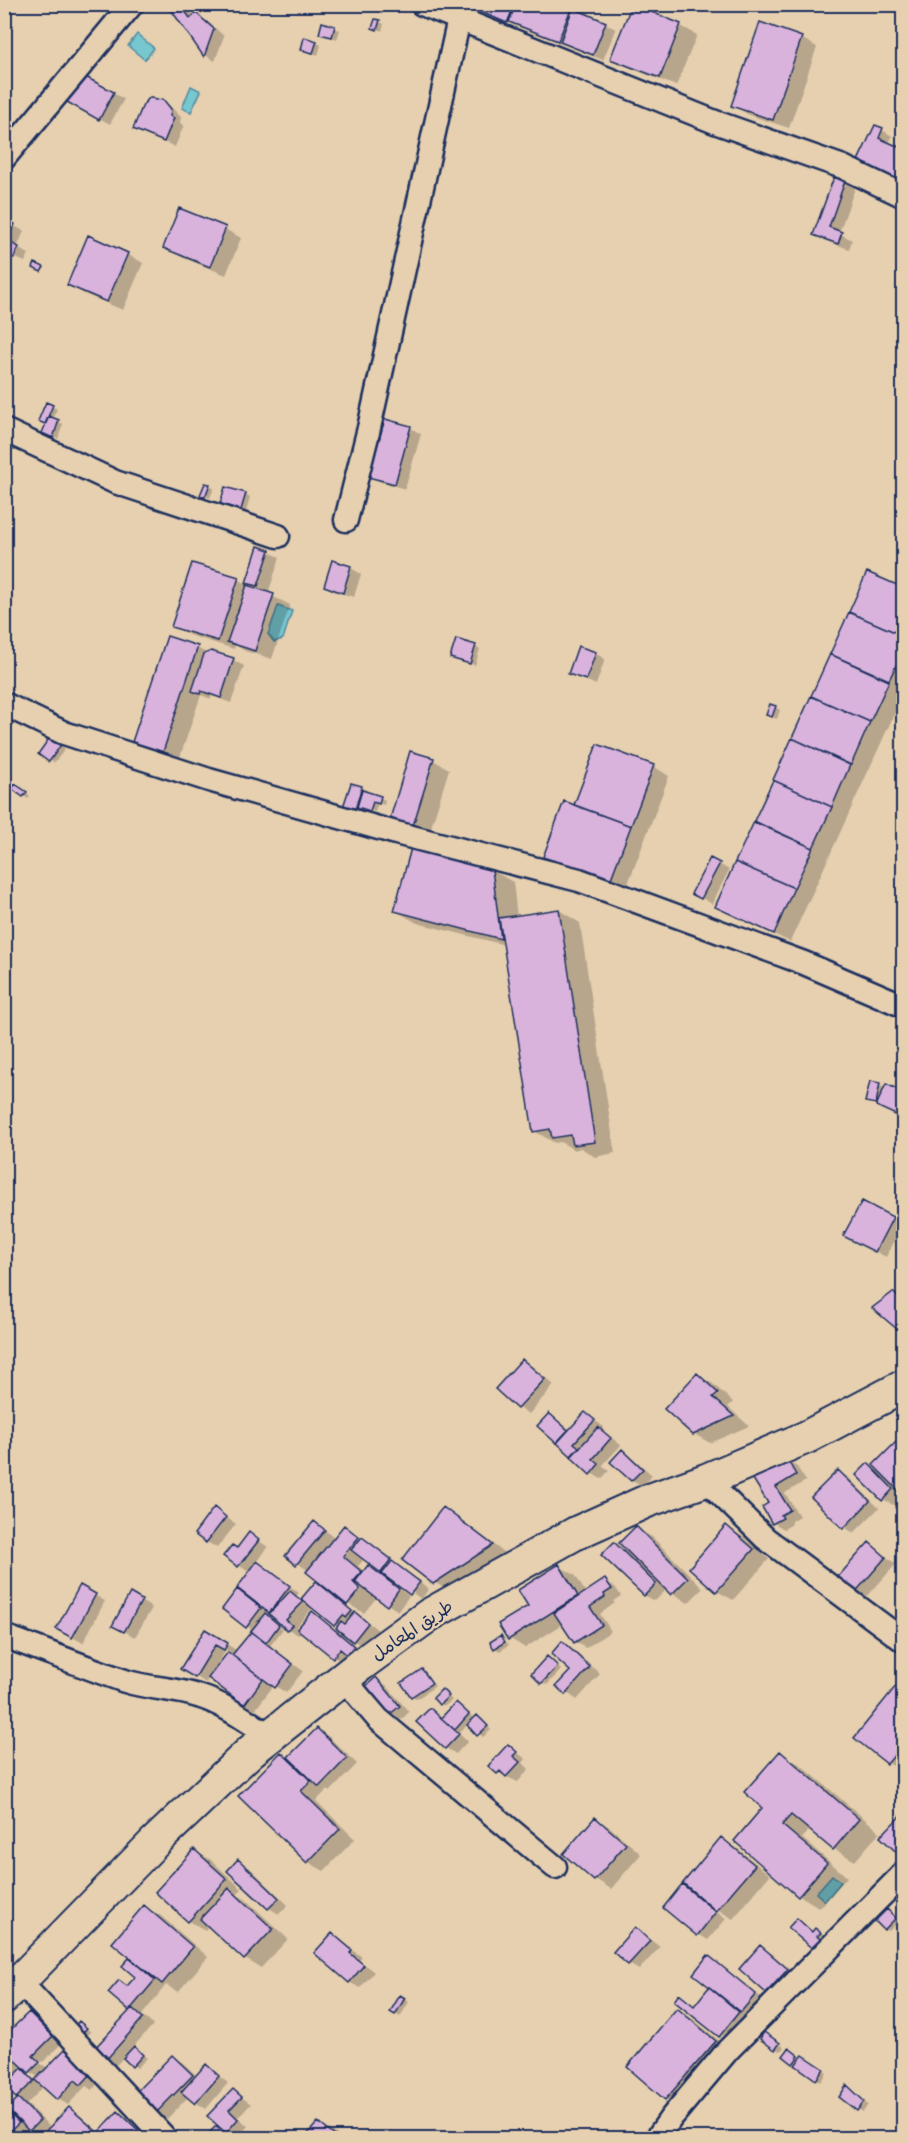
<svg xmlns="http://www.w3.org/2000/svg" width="908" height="2143" font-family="'Gochi Hand','Playpen Sans Arabic',sans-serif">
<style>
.water{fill:#77c7cf;stroke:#528aa2;stroke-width:1.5}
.shadow{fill:#0003;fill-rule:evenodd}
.building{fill:#d9b3dc;stroke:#1b2f5e;stroke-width:1.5}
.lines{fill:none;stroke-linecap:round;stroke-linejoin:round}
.street-casing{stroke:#1b2f5e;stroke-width:27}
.secondary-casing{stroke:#1b2f5e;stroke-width:36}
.street{stroke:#e6d0b0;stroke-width:22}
.secondary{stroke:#e6d0b0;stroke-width:32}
.labels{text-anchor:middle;stroke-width:4.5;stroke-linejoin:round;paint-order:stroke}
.street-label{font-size:18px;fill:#1b2f5e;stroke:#e6d0b0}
</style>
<rect width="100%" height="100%" fill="#e6d0b0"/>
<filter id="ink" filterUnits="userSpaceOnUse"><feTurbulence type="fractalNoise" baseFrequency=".0167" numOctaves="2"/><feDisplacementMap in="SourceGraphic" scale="12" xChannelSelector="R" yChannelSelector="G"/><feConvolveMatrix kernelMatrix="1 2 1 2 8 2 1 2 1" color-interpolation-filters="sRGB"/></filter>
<g filter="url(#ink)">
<path class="water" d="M137,34L154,48L145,60L128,46Z
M191,86L201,91L191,112L182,108Z
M278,606L292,611L283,639L274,642L268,634Z
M832,1875L841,1882L825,1901L816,1893Z"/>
<path class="shadow" d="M169,4H185L194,17L196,15L207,21L224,36L215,61L205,55Z
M462,4H593L588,16L616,29L603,60Z
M648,4H665L663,11Z
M633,6L681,26L697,35L676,86L628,67L612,58Z
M379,22L384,24L382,31L374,27Z
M323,24L340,30L337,39L321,33Z
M801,38L817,47L789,128L749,115L733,105Z
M316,42L321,45L318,55L302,49Z
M83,77L124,99L110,124L69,102Z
M149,99L156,101L160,100L170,106L181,117L180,123L184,125L175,147L135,128Z
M882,130L892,136L889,144L904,151V186L858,164Z
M844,182L855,188L839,233L852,240L849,249L826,241L815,235Z
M180,210L225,229L241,238L226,275L181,257L165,247Z
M4,221L24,231L17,248L29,254L25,262L4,253Z
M127,254L143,263L123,310L84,294L69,284Z
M47,404L57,409L52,419L63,424L58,439L48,435L47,424L40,420Z
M411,428L421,434L405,489L381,482L370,476Z
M209,486L214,488L210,498L202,494Z
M245,494L250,497L246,512L222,504Z
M259,548L280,557L268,594L290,605L272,659L245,651L235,645L234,649L189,635L173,626L238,579L247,584Z
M333,562L351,568L361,574L354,597L336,592L325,586Z
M868,574L904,590V693L790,942L717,907Z
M475,647L480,649L475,665L457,660Z
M197,648L208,654L233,660L244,666L231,703L212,696L211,699L201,695L179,760L150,751L134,741Z
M595,653L605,659L596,685L570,673Z
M775,707L780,710L777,719L768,715Z
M55,742L65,749L54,763L50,760Z
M433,760L449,769L429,834L408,828L392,819Z
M653,766L669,776L626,889L561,865L545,856L575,807Z
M352,784L367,790L366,793L385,800L384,805L378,803L375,812L361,808L360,812L350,809Z
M21,789L30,796L28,799L24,796Z
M719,864L729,870L712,904L693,893Z
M491,870L513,882L517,917L559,910L580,923L615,1153L595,1157L581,1148L574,1150L561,1142L555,1143L534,1131L505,945L417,923L396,911Z
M871,1083L904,1094V1119L867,1101Z
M863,1203L903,1224L886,1257L856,1241Z
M523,1361L533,1367L554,1385L529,1414L518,1408Z
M697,1375L713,1384L733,1402L728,1407L749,1426L710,1443L694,1434Z
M586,1414L604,1427L601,1430L621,1445L602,1466L609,1471L601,1479L591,1473L539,1426L550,1415L571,1430Z
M622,1451L632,1457L652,1475L643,1486L632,1480L612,1462Z
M787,1461L797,1467L806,1481L785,1493L799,1516L791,1521L792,1524L784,1529L774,1523L764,1507L770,1504L755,1480Z
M868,1465L881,1473L904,1495L893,1505L883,1499Z
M838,1472L849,1478L879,1508L854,1533L844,1527Z
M214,1509L236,1524L217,1548L207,1542Z
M443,1509L459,1518L507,1555L450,1592L434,1582Z
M314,1523L336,1538L344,1527L372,1545L429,1589L421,1599L365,1558L358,1566L365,1572L379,1573L409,1596L398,1611L377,1597L364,1613L348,1604L347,1606L378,1630L364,1647L347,1637L346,1638L363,1653L344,1663L334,1657L302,1631L298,1635L288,1629L272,1614L269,1615V1619L283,1629L270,1646L303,1671L286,1693L274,1685L255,1710L209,1677L206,1683L182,1668L205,1631L238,1651L261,1637L224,1608L250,1573L226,1556L237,1550L249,1534L268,1547L257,1562L299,1593L296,1596L302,1600L316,1583L326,1588L327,1587L309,1571L287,1556ZM313,1607L338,1627L336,1630L312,1613L299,1629L296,1627ZM226,1650L230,1652L219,1666L217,1665Z
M726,1527L742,1536L769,1559L733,1600L717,1591Z
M636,1528L652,1537L703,1588L688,1603L667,1589L655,1601L644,1595L614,1544L627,1551Z
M869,1544L896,1564L865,1599L854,1593Z
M559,1566L575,1575L586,1593L605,1581L615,1587L621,1596L613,1601L615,1603L600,1614L611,1631L586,1648L575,1642L563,1624L525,1648L509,1638Z
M80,1587L105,1601L83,1643L58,1629Z
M131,1595L152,1608L135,1637L114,1625Z
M501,1637L509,1645L500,1651L495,1648Z
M562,1643L572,1649L600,1674L577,1700L558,1686L572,1671Z
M552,1661L561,1670L547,1685L542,1682Z
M422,1671L426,1673L435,1686L417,1699L413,1696L403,1684Z
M904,1678V1772L888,1763Z
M376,1679L386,1685L409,1712L401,1720L390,1714Z
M443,1691L452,1700L445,1706L440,1704Z
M461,1706L475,1719L477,1717L482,1719L491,1730L483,1737L468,1724L459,1733L468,1741L456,1754L446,1748L430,1709L443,1718Z
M317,1730L328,1736L357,1764L330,1792L327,1790L316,1801L355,1839L324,1871L308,1862L282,1754L289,1758Z
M508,1746L526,1759L523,1763L529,1769L518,1782L498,1773Z
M780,1753L801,1765L880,1832L855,1861L834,1849L810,1829L802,1838L847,1877L820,1908L799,1895L765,1808Z
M595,1819L611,1828L641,1854L611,1889L595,1879Z
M721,1839L737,1848L770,1875L733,1919L717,1909L716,1911L726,1919L708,1940L698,1934L683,1886L695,1893Z
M195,1851L211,1860L242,1889L237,1895L245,1899L288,1939L261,1968L245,1959L209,1925L205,1930L189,1921Z
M239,1861L249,1867L288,1905L279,1914L269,1908L229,1870Z
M145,1907L161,1916L208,1957L178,1992L166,1985L142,2015L153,2025L133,2047L147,2058L137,2068L124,2057L116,2065L105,2059L132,2011L110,1993L120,1982L128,1987L137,1976L129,1960L140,1967L141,1965Z
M887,1911L899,1921L889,1931L885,1928Z
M797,1920L814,1932L816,1930L826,1936L825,1955Z
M636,1929L660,1947L639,1970L629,1964Z
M332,1935L362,1957L359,1960L374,1972L360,1988L349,1982Z
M760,1947L771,1953L797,1976L778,1998L767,1992L741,1969Z
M708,1957L766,2001L731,2042L676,2001L679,1996L695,2007L711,1987Z
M401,1997L409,2002L400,2017L392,2012Z
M677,2010L693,2019L731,2051L682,2108L666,2099L629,2067Z
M29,2014L40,2020L63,2042L43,2062L34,2057L33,2059L48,2068L65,2051L75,2057L100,2081L92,2090L86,2086L68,2105L58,2099L44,2086L27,2104L51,2128L69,2108L80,2115L100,2133L118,2113L129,2119L148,2137L146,2138H42L43,2137L34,2132L28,2138H4V2103L10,2108L19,2099L4,2085V2051L11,2055ZM26,2067L30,2072L40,2078L37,2081L23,2071Z
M80,2023L91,2032L86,2037L81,2034Z
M769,2037L784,2047L781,2051L776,2049Z
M794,2053L802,2059H808L827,2073L821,2082L785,2056Z
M173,2057L183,2063L197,2076L206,2066L228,2083L206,2109L188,2097L167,2119L156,2113Z
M848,2087L868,2105L863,2112L858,2109Z
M233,2091L251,2104L238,2117L248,2126L237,2138L226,2132L209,2116Z
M319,2124L335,2133L341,2138H306Z
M221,2131L228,2138H210L208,2136Z"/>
<path class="building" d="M167,4H180L190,18L196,13L214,29L204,57Z
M462,4H515L507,23Z
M516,4H573L558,41L509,22Z
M632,4L681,24L660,78L610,59Z
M573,8L606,22L593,55L560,42Z
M375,19L380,20L377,30L372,28Z
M322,22L335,26L332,37L319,34Z
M760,22L802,37L773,120L731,106Z
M304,37L317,41L313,53L301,50Z
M82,75L114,92L99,120L67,102Z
M150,97L156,100L163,99L171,109L170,116L174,118L164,142L133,129L143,105Z
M875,125L883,128L879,138L904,149V171L898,184L856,165Z
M834,177L845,181L829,227L842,232L838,244L813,235Z
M179,208L226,227L210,267L163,248Z
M4,219L15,224L7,241L19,247L14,258L4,253Z
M88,235L128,253L107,302L67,285Z
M35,263L44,267L41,272L33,268Z
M46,402L53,405L45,424L38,421Z
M49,416L59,420L53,438L42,433Z
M385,419L411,426L395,484L368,477Z
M205,483L210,484L205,497L200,495Z
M225,487L246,493L241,510L220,504Z
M258,546L270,550L258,586L246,583Z
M332,560L351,566L343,593L324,586Z
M192,563L239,577L218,641L171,627Z
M867,572L904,588V636L849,612Z
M247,585L274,594L255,651L227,642Z
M849,612L904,636V649L889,680L830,654Z
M167,636L198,646L163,752L132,742Z
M456,639L476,645L470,664L450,658Z
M578,646L596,652L586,680L568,674Z
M211,651L234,658L221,698L201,691L200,694L192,691L204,654Z
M830,654L889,681L870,722L811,696Z
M811,696L870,722L851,765L792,738Z
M770,704L776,706L772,717L766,715Z
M50,737L61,745L49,762L38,754Z
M792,738L850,765L832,807L773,780Z
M597,744L654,765L631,826L574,805Z
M410,751L434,758L413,826L390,819Z
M773,780L832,807L813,848L754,821Z
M351,783L362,786L355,810L343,807Z
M15,784L27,792L23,797L12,789Z
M362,790L381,796L379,804L373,802L370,811L357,807Z
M564,801L631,826L610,881L543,857Z
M754,822L813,848L794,888L735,862Z
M411,848L492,869L501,939L394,911Z
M710,858L720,863L701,899L691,894Z
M735,862L794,888L774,934L715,907Z
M559,909L595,1142L573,1145L571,1135L552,1138L550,1129L533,1132L499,918Z
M870,1081L880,1083L876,1104L865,1102Z
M886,1084L904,1092V1104L898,1116L876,1106Z
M862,1201L893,1217L875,1252L843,1236Z
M893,1292L904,1303V1335L872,1308Z
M522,1359L545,1379L517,1409L495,1389Z
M697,1373L718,1393L713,1397L734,1416L693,1435L664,1409Z
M585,1412L595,1420L574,1443L579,1447L571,1456L557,1443Z
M549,1413L568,1430L556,1443L537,1426Z
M598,1427L611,1438L593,1459L599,1464L590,1475L571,1457Z
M904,1434V1496L873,1465Z
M622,1449L643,1469L631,1481L610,1462Z
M787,1459L796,1475L776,1487L790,1510L781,1515L783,1518L772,1524L762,1507L768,1503L753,1479Z
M868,1463L893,1489L882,1501L856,1475Z
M838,1470L870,1501L843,1529L811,1497Z
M214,1507L226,1517L206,1543L194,1534Z
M443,1507L493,1545L433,1584L402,1560Z
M314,1521L325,1530L296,1565L285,1556Z
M344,1525L359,1537L343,1556L362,1572L353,1582L360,1589L347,1605L306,1572Z
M726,1525L754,1549L716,1592L689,1568Z
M636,1526L688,1578L671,1595L619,1543Z
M249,1532L259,1540L238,1567L223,1556L232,1545L237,1548Z
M362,1537L391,1559L381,1573L351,1550Z
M614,1542L656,1584L644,1596L601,1555Z
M869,1542L886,1557L853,1595L836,1579Z
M257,1561L290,1586L269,1613L237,1588Z
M392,1561L420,1582L410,1595L382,1574Z
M559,1564L578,1596L508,1640L498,1624L528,1606L518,1590Z
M368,1565L399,1589L387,1606L355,1582Z
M605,1579L612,1589L604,1594L605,1597L590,1607L602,1625L574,1643L554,1613Z
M316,1581L352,1611L346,1618L343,1615L334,1626L301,1599Z
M80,1585L96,1594L72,1638L56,1629Z
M237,1589L261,1608L246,1628L222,1609Z
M290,1591L303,1602L286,1620L292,1625L287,1630L269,1614Z
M130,1593L142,1600L124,1632L112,1626Z
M312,1611L354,1646L347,1655L340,1649L333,1658L297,1629Z
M355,1612L368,1623L353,1642L336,1628L341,1621L345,1624Z
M265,1613L279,1625L266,1643L251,1631Z
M205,1629L228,1643L224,1650L215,1645L195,1678L180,1669Z
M251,1632L293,1664L275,1688L232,1655Z
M501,1635L505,1642L494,1649L490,1642Z
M562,1641L590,1667L565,1695L556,1686L570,1671L551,1654Z
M228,1652L263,1679L244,1705L208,1678Z
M547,1656L558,1666L541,1684L531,1674Z
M422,1669L432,1683L411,1697L401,1683Z
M904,1676V1744L887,1764L854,1738Z
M376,1677L400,1706L389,1715L365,1687Z
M442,1689L449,1696L439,1705L433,1698Z
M456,1702L469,1714L455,1730L441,1718Z
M430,1708L459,1734L445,1749L416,1722Z
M477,1715L488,1726L477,1736L467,1725Z
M317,1728L347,1758L319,1787L288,1757Z
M508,1744L517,1752L513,1756L520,1762L506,1777L500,1771L497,1774L488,1766Z
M780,1751L859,1819L833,1850L791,1815L782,1825L827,1863L798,1897L734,1841L762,1808L744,1792Z
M281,1752L311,1781L301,1791L340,1829L307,1863L238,1796Z
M904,1812V1859L880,1837Z
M595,1817L626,1844L594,1881L563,1854Z
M721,1837L755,1865L716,1911L683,1883Z
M194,1849L227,1879L188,1922L155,1892Z
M238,1859L279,1898L268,1909L227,1871Z
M682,1884L716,1912L697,1936L663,1908Z
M229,1888L273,1929L244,1960L200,1919Z
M144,1905L193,1947L162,1984L112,1943Z
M887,1909L896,1918L884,1930L875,1921Z
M797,1918L812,1932L815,1928L821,1933L817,1936L822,1941L814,1950L788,1928Z
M635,1927L650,1941L628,1965L613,1952Z
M332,1933L352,1950L350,1953L364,1965L349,1983L314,1953Z
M760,1945L788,1969L766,1993L739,1969Z
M708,1955L756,1994L741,2012L693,1974Z
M129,1958L155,1980L129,2011L108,1993L119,1980L127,1986L135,1977L122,1966Z
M709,1987L739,2012L719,2037L674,2001L679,1994L694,2006Z
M400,1995L405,1998L395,2015L390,2012Z
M132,2008L143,2018L105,2061L93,2050Z
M677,2008L716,2041L665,2100L627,2067Z
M29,2012L53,2036L33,2056L40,2062L29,2073L4,2049V2036Z
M79,2021L87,2028L80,2035L73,2028Z
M764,2032L780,2043L775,2050L760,2039Z
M134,2046L143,2055L132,2067L123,2058Z
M789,2048L799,2056L793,2064L783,2056Z
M65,2049L91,2074L81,2085L75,2080L57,2100L35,2080Z
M4,2052L15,2062L7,2070L14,2076L22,2068L34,2081L16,2098L4,2087Z
M172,2055L193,2075L155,2114L134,2094Z
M803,2055L824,2069L816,2080L795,2065Z
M206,2064L219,2076L195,2104L181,2092Z
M847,2085L864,2101L857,2111L839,2097Z
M233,2089L242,2097L229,2110L238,2119L226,2133L207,2116Z
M18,2098L40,2120L29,2131L7,2109Z
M69,2107L96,2131L89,2138H39Z
M4,2108L19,2123L4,2137Z
M118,2111L138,2130L130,2138H93Z
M318,2122L337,2138H304Z
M216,2126L225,2135L221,2138H208L206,2136Z"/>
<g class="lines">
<g class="street-casing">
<path id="street" d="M422,4L715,122L843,167L904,196
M4,158L132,4
M4,430L115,482L278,536
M346,520L369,428L459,19
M4,704L64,733L209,780L396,833L579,880L804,963L904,1006
M706,1480L765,1538L904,1641
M4,1636C45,1651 85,1667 125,1681C150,1689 176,1688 201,1697C226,1705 248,1722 269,1735
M343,1678L378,1719L555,1867
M20,1982L165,2138
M657,2138L671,2118L728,2050L904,1873"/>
</g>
<g class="secondary-casing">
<path id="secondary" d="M4,1997L155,1842L251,1751L359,1666L429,1615L576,1533L647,1501L706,1480L807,1437L904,1386"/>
</g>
<use href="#street" class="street"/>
<use href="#secondary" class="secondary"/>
</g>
</g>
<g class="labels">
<g class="street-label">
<text transform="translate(412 1630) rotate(-34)" y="6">طريق المعامل</text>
</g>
</g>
<rect width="908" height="2143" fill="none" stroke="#e6d0b0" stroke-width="24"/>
<rect x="12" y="12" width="884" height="2119" fill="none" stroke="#1b2f5e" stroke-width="2" filter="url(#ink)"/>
</svg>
